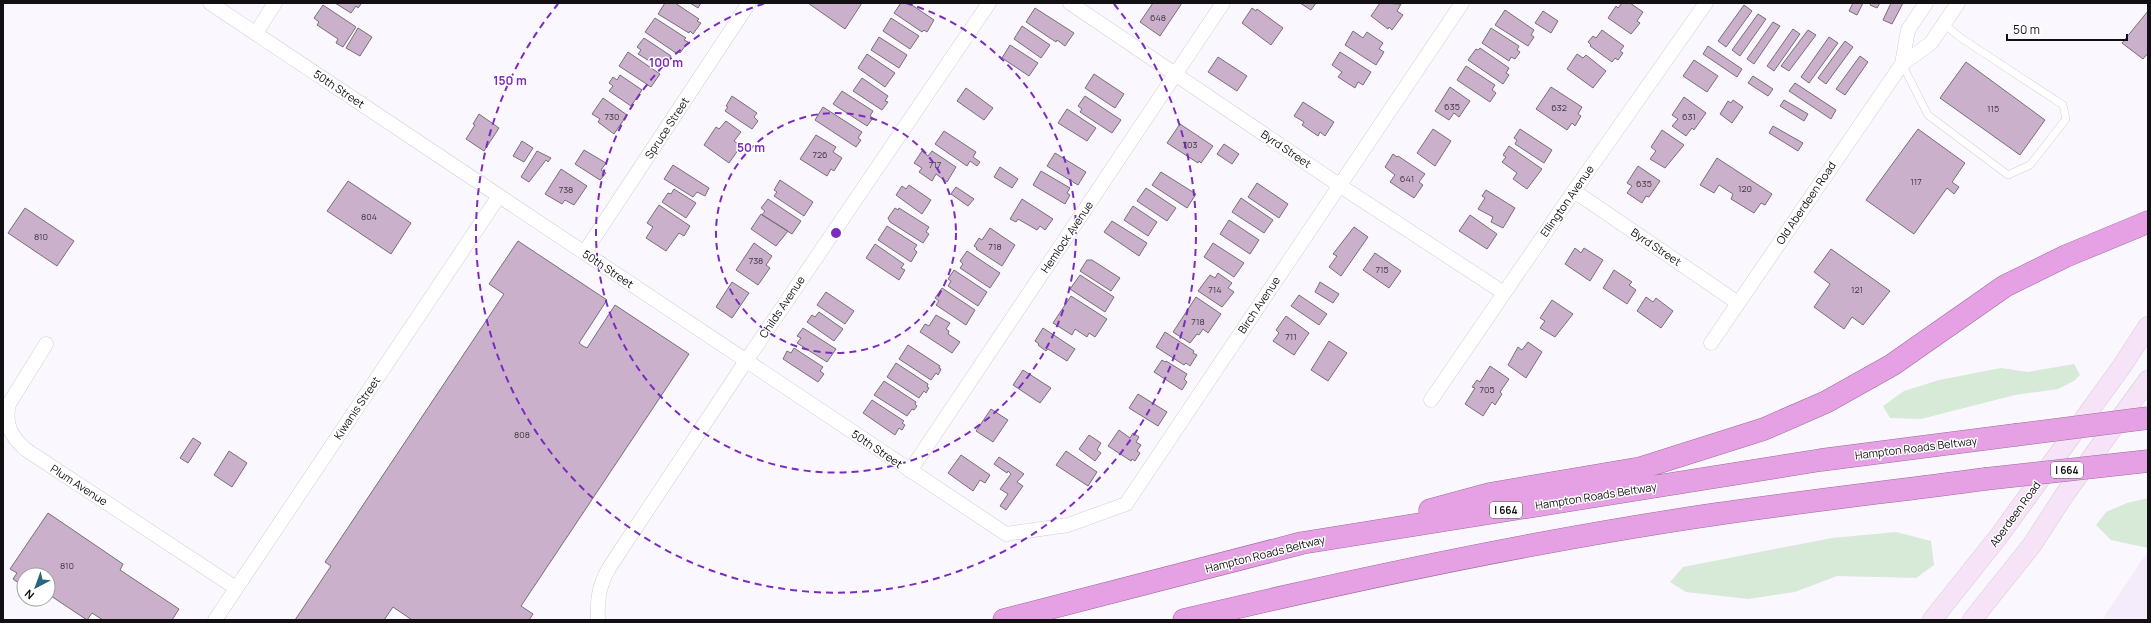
<svg xmlns="http://www.w3.org/2000/svg" width="2151" height="623" font-family="Manrope,sans-serif">
<style>
.built{fill:#f4ebfb}
.green{fill:#d7ead8}
.building{fill:#cab0cb;stroke:#777077}
.lines{fill:none;stroke-linecap:round;stroke-linejoin:round}
.service-casing{stroke:#d4ced7;stroke-width:8}
.minor-casing{stroke:#d4ced7;stroke-width:15}
.secondary-casing{stroke:#d4ced7;stroke-width:20}
.motorway-casing{stroke:#9b6e9b;stroke-width:23}
.service{stroke:#fff;stroke-width:7}
.minor{stroke:#fff;stroke-width:14}
.secondary{stroke:#f7e3f7;stroke-width:19}
.motorway{stroke:#e5a1e4;stroke-width:22}
.motorway-bridge-casing{stroke:#9b6e9b;stroke-width:23;stroke-linecap:butt}
.motorway-bridge{stroke:#e5a1e4;stroke-width:22}
.ring{fill:none;stroke:#7b2cbf;stroke-width:2;stroke-dasharray:7 5}
.labels{text-anchor:middle;stroke-width:3;stroke-linejoin:round;paint-order:stroke}
.number-label{font-size:9px;fill:#403841}
.shield{fill:#fff;stroke:#59585a;stroke-width:1}
.shield-label{font-size:10px;font-weight:bold;fill:#121013}
.street-label{font-size:11px;fill:#121013;stroke:#fff}
.centre{fill:#7b2cbf;stroke:#fff;stroke-width:2}
.ring-label{font-size:12px;text-anchor:middle;font-weight:bold;fill:#7b2cbf;stroke:#fff;stroke-width:3;stroke-linejoin:round;paint-order:stroke}
</style>
<rect width="100%" height="100%" fill="#fbf7ff"/>
<path class="built" d="M2148,551V620H2102Z"/>
<path class="green" d="M2074,364L2080,375L2074,381L2058,389L2015,395L1921,419L1890,418L1883,406L1904,391L1939,380L2001,368L2028,372Z
M2148,498V548L2111,540L2096,525L2106,512L2127,503Z
M1896,532L1931,541L1934,565L1916,578L1837,576L1795,592L1748,599L1686,592L1670,582L1683,567L1832,538Z"/>
<path class="building" d="M335,3H360L361,4L358,8L356,6L351,13Z
M665,3H675L699,19L697,21L701,23L693,34L690,31L689,33L658,14Z
M690,3H701L698,8Z
M808,3H862L845,29Z
M901,3H909L934,20L927,32L924,30L922,32L894,13Z
M1153,3H1182L1160,36L1140,22Z
M1300,3H1316L1311,10Z
M1380,3L1401,4L1397,11L1403,15L1392,30L1389,27L1388,29L1371,16Z
M1622,3H1630L1643,12L1637,21L1640,23L1631,34L1608,18L1616,6L1618,8Z
M1853,3H1863L1857,15L1849,11Z
M1871,3H1880L1877,8L1870,5Z
M1891,3H1903L1892,24L1883,20Z
M323,5L356,27L343,47L336,43L338,39L317,25L319,22L314,18Z
M1744,5L1752,11L1726,47L1718,41Z
M1035,8L1074,33L1065,46L1057,40L1056,42L1026,22Z
M1252,8L1256,11L1257,9L1283,28L1271,45L1242,23Z
M1505,10L1534,30L1531,35L1534,37L1528,46L1495,25Z
M1543,11L1558,21L1551,33L1535,23Z
M2148,11V53L2143,59L2122,43Z
M1758,14L1766,19L1740,56L1732,50Z
M655,18L686,38L684,40L688,42L680,53L678,51L676,53L645,32Z
M891,18L919,36L910,49L883,31Z
M1773,22L1780,26L1754,64L1747,59Z
M1022,26L1050,45L1041,58L1014,39Z
M358,28L372,37L360,56L346,48Z
M1491,28L1519,46L1517,50L1520,52L1515,59L1511,57L1509,61L1482,43Z
M1793,29L1800,34L1774,71L1767,66Z
M1602,30L1624,46L1620,51L1623,53L1618,60L1615,58L1612,62L1590,46L1591,45L1588,42L1593,36L1596,38Z
M1808,30L1816,35L1789,71L1781,66Z
M1353,31L1363,38L1367,32L1383,43L1379,49L1384,52L1376,65L1345,45Z
M879,37L907,55L899,68L871,50Z
M1829,37L1838,43L1809,83L1801,77Z
M644,38L671,56L666,64L663,61L659,67L638,54L641,50L637,47Z
M1845,41L1853,47L1826,84L1818,78Z
M1010,45L1038,63L1029,76L1002,58Z
M1708,46L1742,69L1737,77L1703,54Z
M1480,48L1509,68L1506,73L1509,75L1503,84L1468,60L1476,49L1478,50Z
M628,52L660,74L651,87L619,66Z
M1340,52L1371,72L1363,85L1358,82L1355,88L1338,77L1342,72L1332,65Z
M867,54L895,73L885,87L858,68Z
M1577,54L1583,58L1586,55L1606,71L1593,88L1567,69Z
M1860,56L1868,62L1845,95L1836,89Z
M1218,57L1247,76L1237,91L1208,72Z
M1694,60L1718,76L1707,92L1683,76Z
M1966,62L2045,120L2020,155L1940,98Z
M1466,66L1495,85L1492,90L1496,93L1490,102L1457,80Z
M1094,74L1124,94L1115,108L1085,88Z
M620,75L642,90L631,106L609,91L613,86L609,83L613,77L617,80Z
M1753,76L1773,89L1768,96L1748,83Z
M862,78L888,96L885,101L888,102L882,110L853,91Z
M1795,83L1836,110L1831,119L1789,91Z
M1450,87L1470,101L1459,117L1454,113L1449,120L1435,111Z
M1551,87L1582,107L1578,114L1581,116L1575,126L1572,123L1567,130L1536,109Z
M966,88L993,108L984,120L957,101Z
M842,91L873,111L870,116L873,118L867,126L833,104Z
M732,96L757,113L754,117L758,121L752,129L725,111L728,107L726,106Z
M1085,96L1121,120L1112,133L1080,112L1082,109L1078,106Z
M1684,97L1706,113L1694,130L1692,128L1686,136L1672,126L1678,119L1672,115Z
M603,98L627,115L614,134L598,122L600,119L592,114Z
M1733,100L1743,107L1732,123L1720,114L1728,101L1731,103Z
M1784,100L1808,114L1804,121L1780,106Z
M1303,102L1334,122L1325,136L1320,132L1318,136L1302,125L1304,122L1294,116Z
M823,107L862,132L858,138L861,140L856,147L815,120Z
M1067,109L1096,128L1087,141L1058,123Z
M479,114L499,128L484,151L466,139L475,125L473,124Z
M726,121L741,132L734,141L741,146L729,163L704,145L716,127L719,129Z
M1180,124L1213,146L1201,163L1199,161L1198,163L1167,143Z
M1773,126L1803,143L1798,151L1769,133Z
M1433,129L1451,141L1435,166L1417,153Z
M1520,129L1552,150L1544,163L1515,144L1517,140L1514,138Z
M1918,129L1965,163L1952,182L1959,187L1954,194L1947,188L1914,234L1866,200Z
M1662,130L1684,145L1665,168L1650,159L1656,151L1651,147Z
M944,131L976,152L973,157L980,162L977,166L970,161L967,166L935,144Z
M816,135L836,147L833,152L842,158L834,171L831,169L827,176L800,159Z
M522,141L533,148L524,162L513,156Z
M1224,144L1239,154L1232,164L1217,154Z
M1509,146L1542,169L1527,189L1513,179L1517,173L1502,162L1506,157L1503,155Z
M584,150L606,163L601,170L606,173L600,180L575,164Z
M537,151L551,158L548,162L546,160L529,182L521,177Z
M922,151L928,156L932,151L956,167L947,182L936,174L932,181L919,172L922,168L914,163Z
M1055,153L1086,172L1078,185L1047,166Z
M1393,154L1397,157L1398,156L1425,174L1419,182L1423,185L1414,198L1390,182L1395,175L1385,167Z
M1717,158L1772,194L1765,205L1761,203L1754,213L1731,199L1733,194L1719,185L1714,193L1700,185Z
M673,165L709,188L705,196L697,192L693,197L664,179Z
M1638,166L1660,181L1649,197L1646,196L1642,203L1627,193L1632,186L1627,183Z
M1000,167L1018,179L1012,188L994,177Z
M561,169L587,186L574,205L565,200L562,204L545,194Z
M1041,171L1070,188L1067,193L1070,195L1065,204L1033,185Z
M1161,172L1196,194L1187,208L1152,185Z
M780,180L813,202L804,216L774,196L777,192L774,190Z
M348,181L411,223L391,254L327,211Z
M1257,183L1288,204L1279,218L1248,197Z
M909,185L931,200L922,214L896,195L902,186L906,189Z
M956,187L974,199L968,206L951,194Z
M1146,188L1176,208L1167,221L1137,201Z
M674,189L696,203L686,218L662,202L668,193L671,194Z
M1486,190L1515,208L1503,228L1491,222L1493,217L1478,209L1485,198L1482,196Z
M1241,198L1273,220L1264,233L1232,212Z
M768,199L801,221L792,234L762,215L765,211L761,208Z
M1022,199L1053,219L1045,230L1040,226L1037,230L1018,219L1016,222L1010,219Z
M659,205L690,226L684,236L679,233L666,251L646,238L653,227L647,223Z
M1133,206L1157,222L1148,236L1124,220Z
M25,208L74,241L57,266L8,233Z
M895,208L898,210L899,208L929,227L926,232L929,234L923,243L890,222L888,218Z
M761,214L788,231L776,246L751,229Z
M1470,215L1497,234L1487,249L1459,231Z
M1229,220L1259,240L1250,254L1220,234Z
M1112,221L1147,243L1139,256L1104,232Z
M887,226L917,245L914,249L917,252L911,262L878,240Z
M1354,227L1368,237L1341,276L1329,267L1337,256L1333,254Z
M990,228L1015,245L1002,266L976,249L977,248L974,246L979,238L982,240Z
M518,241L607,300L579,343L583,346L587,348L615,305L689,354L521,606L533,614L529,620H412L393,607L384,620H295L331,566L325,562L504,294L489,284Z
M754,243L772,256L766,265L770,268L758,285L736,270Z
M1213,243L1244,263L1234,277L1204,257Z
M875,244L904,264L901,268L905,270L899,280L866,258Z
M1575,248L1581,253L1584,248L1603,260L1590,281L1565,264Z
M1831,249L1890,291L1863,325L1852,317L1844,329L1814,307L1830,284L1814,272Z
M967,251L1000,273L990,288L960,268L963,264L960,261Z
M1375,253L1401,271L1389,288L1363,270Z
M1087,260H1092L1120,278L1111,291L1080,271Z
M954,270L987,292L978,306L948,286L951,281L948,279Z
M1614,270L1632,282L1629,285L1636,290L1627,304L1603,288Z
M1218,273L1232,283L1228,288L1234,292L1222,307L1198,291L1210,275L1215,278Z
M1080,275L1114,297L1105,312L1070,289Z
M732,282L749,293L732,318L716,307Z
M1320,282L1339,294L1333,303L1315,292Z
M942,288L975,310L966,325L936,305L939,301L935,298Z
M826,292L854,311L845,324L817,305Z
M1299,295L1327,314L1319,325L1291,306Z
M1071,296L1107,319L1095,337L1089,333L1087,337L1075,329L1072,335L1053,323Z
M1196,297L1221,314L1208,333L1203,329L1199,335L1197,334L1190,343L1173,332Z
M1646,297L1653,302L1656,298L1673,311L1661,328L1637,311Z
M1552,300L1573,314L1555,337L1540,328L1545,321L1540,318Z
M819,312L843,329L834,341L807,322L812,315L815,317Z
M936,315L950,323L946,329L949,331L948,334L960,342L952,353L920,332L925,324L929,326Z
M1286,316L1309,333L1294,355L1273,341L1279,333L1276,330Z
M803,328L836,349L827,362L797,343L801,338L797,336Z
M1043,328L1075,349L1067,361L1048,349L1046,351L1038,345L1039,344L1035,341Z
M1165,332L1194,351L1193,353L1197,355L1190,366L1186,363L1184,365L1156,347Z
M1329,341L1347,353L1328,381L1311,370Z
M1528,342L1542,352L1526,378L1508,365L1518,347L1522,350Z
M908,345L940,366L939,368L941,369L938,375L936,373L931,380L899,359Z
M794,348L823,367L820,371L824,374L818,382L783,359L787,351L791,353Z
M1162,360L1165,362L1166,361L1187,374L1184,379L1187,382L1182,390L1154,372Z
M896,363L928,384L927,387L929,388L926,393L924,391L919,398L887,377Z
M1490,366L1509,379L1500,392L1502,394L1495,405L1492,402L1483,416L1465,404L1475,388L1472,387L1477,380L1480,382Z
M1023,370L1051,388L1040,403L1013,385Z
M884,381L916,402L915,404L917,406L914,410L912,409L907,416L874,395Z
M1138,394L1167,412L1158,426L1129,408Z
M872,400L904,421L902,423L905,425L902,430L899,428L895,435L863,413Z
M991,409L1008,420L993,442L976,431Z
M1119,430L1130,438L1133,433L1139,437L1136,442L1141,445L1137,451L1140,453L1135,461L1132,459L1131,461L1108,446Z
M1089,435L1101,443L1097,450L1101,453L1095,461L1079,449Z
M193,438L201,443L188,463L180,458Z
M229,451L247,463L232,487L214,475Z
M1066,451L1097,472L1088,486L1056,465Z
M961,455L990,475L985,483L980,480L973,491L948,473Z
M999,457L1024,474L1017,482L1023,486L1006,510L1000,506L1008,494L1000,489L1011,474L1008,471L1007,473L994,464Z
M48,513L123,564L120,570L179,609L172,620H103L92,613L87,620L48,594V575H24V587L13,579L17,573L10,569Z"/>
<g class="lines">
<g class="service-casing">
<path id="service" d="M1902,64L1928,115L2008,175L2030,165L2066,119L2063,105L1961,38L1944,24"/>
</g>
<g class="minor-casing">
<path id="minor" d="M210,3L1006,534L1068,525L1126,504L1462,3
M1070,3L1339,185L1504,293
M256,33L275,3
M1902,64L1908,30L1926,3
M1574,191L1738,303
M584,253L749,3
M1711,343L1902,64L1931,43L1958,3
M46,344L9,404C4,424 11,436 25,449L236,588
M1431,400L1574,191L1706,3
M910,471L1223,3
M215,620L499,196
M598,620C597,599 599,586 609,568L746,361L989,3"/>
</g>
<g class="secondary-casing">
<path id="secondary" d="M1932,620L1999,536L2122,366L2148,326
M1972,620L2032,545L2065,494L2148,380"/>
</g>
<g class="motorway-casing">
<path id="motorway" d="M1430,510L1489,494L1641,468L1764,429L1826,402L1892,365L2005,286L2066,256L2148,222
M1004,620L1302,543L1821,460L2015,435
M1184,620C1360,578 1538,540 1717,514C1806,501 1896,491 1985,479"/>
</g>
<use href="#service" class="service"/>
<use href="#minor" class="minor"/>
<use href="#secondary" class="secondary"/>
<use href="#motorway" class="motorway"/>
<g class="motorway-bridge-casing">
<path id="motorway-bridge" d="M2015,435L2148,418
M1985,479L2148,461"/>
</g>
<use href="#motorway-bridge" class="motorway-bridge"/>
</g>
<g class="ring">
<circle cx="836" cy="233" r="120"/>
<path d="M906 3A240 240 0 1 1 766 3"/>
<path d="M1114 4A360 360 0 1 1 558 4"/>
</g>
<g class="labels">
<g class="number-label">
<text x="1158" y="21">648</text>
<text x="1452" y="110">635</text>
<text x="1559" y="111">632</text>
<text x="1993" y="112">115</text>
<text x="612" y="120">730</text>
<text x="1689" y="120">631</text>
<text x="1190" y="148">703</text>
<text x="820" y="158">726</text>
<text x="935" y="168">717</text>
<text x="1407" y="182">641</text>
<text x="1916" y="185">117</text>
<text x="1644" y="187">635</text>
<text x="1745" y="192">120</text>
<text x="566" y="193">738</text>
<text x="369" y="220">804</text>
<text x="41" y="240">810</text>
<text x="995" y="250">718</text>
<text x="756" y="264">738</text>
<text x="1382" y="273">715</text>
<text x="1215" y="293">714</text>
<text x="1857" y="293">121</text>
<text x="1198" y="325">718</text>
<text x="1291" y="340">711</text>
<text x="1487" y="393">705</text>
<text x="522" y="438">808</text>
<text x="67" y="569">810</text>
</g>
<g class="shield">
<rect x="2051" y="462" width="32" height="16" rx="3"/>
<rect x="1490" y="502" width="32" height="16" rx="3"/>
</g>
<g class="shield-label">
<text x="2067" y="474">I 664</text>
<text x="1506" y="514">I 664</text>
</g>
<g class="street-label">
<text transform="translate(339 89) rotate(34)" y="4">50th Street</text>
<text transform="translate(667 128) rotate(-57)" y="4">Spruce Street</text>
<text transform="translate(1286 149) rotate(34)" y="4">Byrd Street</text>
<text transform="translate(1567 201) rotate(-55)" y="4">Ellington Avenue</text>
<text transform="translate(1806 203) rotate(-56)" y="4">Old Aberdeen Road</text>
<text transform="translate(1067 237) rotate(-56)" y="4">Hemlock Avenue</text>
<text transform="translate(1656 247) rotate(34)" y="4">Byrd Street</text>
<text transform="translate(608 269) rotate(34)" y="4">50th Street</text>
<text transform="translate(1259 305) rotate(-56)" y="4">Birch Avenue</text>
<text transform="translate(782 307) rotate(-56)" y="4">Childs Avenue</text>
<text transform="translate(357 408) rotate(-56)" y="4">Kiwanis Street</text>
<text transform="translate(1916 448) rotate(-7)" y="4">Hampton Roads Beltway</text>
<text transform="translate(877 449) rotate(34)" y="4">50th Street</text>
<text transform="translate(79 485) rotate(33)" y="4">Plum Avenue</text>
<text transform="translate(1596 496) rotate(-9)" y="4">Hampton Roads Beltway</text>
<text transform="translate(2015 514) rotate(-54)" y="4">Aberdeen Road</text>
<text transform="translate(1265 554) rotate(-14)" y="4">Hampton Roads Beltway</text>
</g>
</g>
<circle cx="836" cy="233" r="6" class="centre"/>
<g class="ring-label">
<text x="666" y="67">100 m</text>
<text x="510" y="85">150 m</text>
<text x="751" y="152">50 m</text>
</g>
<rect width="2151" height="623" fill="none" stroke="#121013" stroke-width="8"/>
<g transform="translate(36 587) rotate(221)"><circle r="19" fill="#ffffff" stroke="#a09fa1"/>
<path d="M0-3L7 15L0 10L-7 15Z" fill="#29677d"/>
<text y="-6" font-size="11" font-weight="bold" text-anchor="middle" fill="#121013">N</text>
</g>
<path d="M2007 34v6h120v-6" fill="none" stroke="#121013" stroke-width="2"/>
<text x="2013" y="34" font-size="12" fill="#121013" stroke="#ffffff" stroke-width="3" paint-order="stroke">50 m</text>
</svg>
